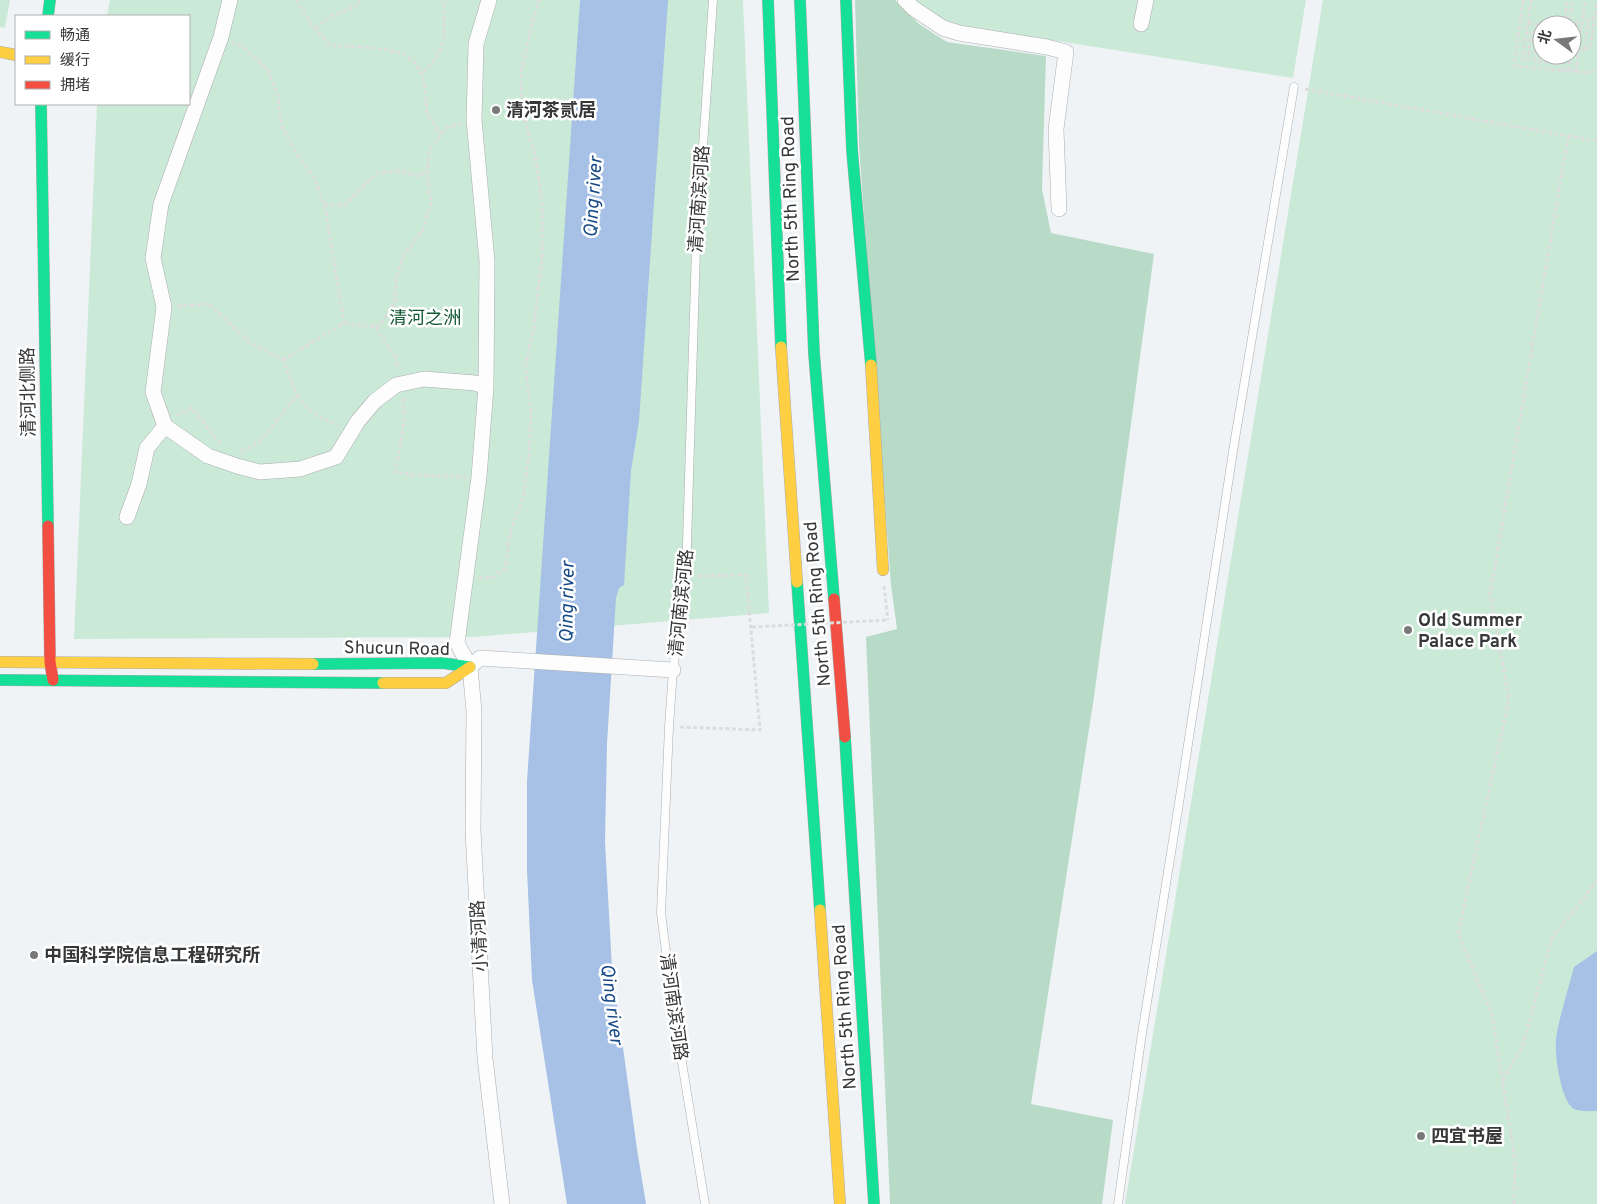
<svg xmlns="http://www.w3.org/2000/svg" width="1597" height="1204" font-family="Overpass,'Noto Sans SC',sans-serif">
<style>
.green{fill:#caead7;fill-rule:evenodd}
.forest{fill:#b8dbc7}
.water{fill:#a6c1e5}
.lines{fill:none;stroke-linecap:round;stroke-linejoin:round}
.lane-casing{stroke:#aaacae;stroke-width:9}
.street-casing{stroke:#aaacae;stroke-width:16}
.fast-casing{stroke:#aaacae;stroke-width:12}
.slow-casing{stroke:#aaacae;stroke-width:12}
.jam-casing{stroke:#aaacae;stroke-width:12}
.path{stroke:#dcdcdc;stroke-width:3;stroke-dasharray:4 2.5;stroke-linecap:butt}
.lane{stroke:#fdfdfe;stroke-width:8}
.street{stroke:#fdfdfe;stroke-width:15}
.fast{stroke:#16e098;stroke-width:11}
.slow{stroke:#ffcf43;stroke-width:11}
.jam{stroke:#f24e42;stroke-width:11}
.path-bridge{stroke:#dcdcdc;stroke-width:3;stroke-dasharray:4 2.5;stroke-linecap:butt}
.poi-dot{fill:#77797b;stroke:#fff;stroke-width:2}
.labels{text-anchor:middle;stroke-width:5;stroke-linejoin:round;paint-order:stroke}
.poi-label{font-size:18px;font-weight:bold;fill:#363739;stroke:#fff;text-anchor:start}
.street-label{font-size:18px;fill:#363739;stroke:#fff}
.park-label{font-size:18px;fill:#105732;stroke:#fff}
.water-label{font-size:19px;font-style:italic;fill:#174a86;stroke:#fff}
</style>
<rect width="100%" height="100%" fill="#f0f3f6"/>
<path class="green" d="M0,0H10L5,28L0,27Z
M110,0H743L769,613L473,637L74,639L97,104H189V16H107Z
M915,0H1306L1293,78L950,24Z
M1323,0H1597V1204H1125ZM1542,25H1572V55H1542Z"/>
<path class="forest" d="M855,0H895L919,24L947,42L1046,56L1042,189L1051,233L1154,254L1094,697L1031,1104L1113,1120L1102,1204H890L866,637L897,629L891,585L859,146Z"/>
<path class="water" d="M580,0H668L639,421L631,471L624,585L619,588L616,598L607,744L605,842L612,968L637,1149L646,1204H567L532,980L527,870V781Z
M1597,951V1111C1590,1111 1581,1112 1574,1109C1561,1102 1554,1053 1556,1039C1559,1017 1568,990 1574,967Z"/>
<g class="lines">
<g class="lane-casing">
<path id="lane" d="M705,1204L674,1013L661,913L669,727L673,670L686,576L696,248L713,0
M1118,1204L1141,1040L1179,803L1234,445L1294,87"/>
</g>
<g class="street-casing">
<path id="street" d="M489,0L476,44L474,120L487,261L486,387L479,477L457,643L470,667L474,711L473,831L485,1058L502,1204
M905,0L913,8L943,28L959,33L1047,47L1066,52L1056,129L1059,209
M1141,24L1146,0
M165,426L153,392L164,307L153,258L161,204L221,37L230,0
M127,517L139,484L147,448L165,426L208,456L237,466L260,472L300,469L336,457L358,421L375,401L396,385L424,379L475,383L486,387
M470,667L480,658L673,670"/>
</g>
<g class="fast-casing">
<path id="fast" d="M768,0L781,347
M800,0L814,353L834,599
M846,0L852,150L871,365
M48,16L50,0
M41,104L48,526
M797,582L820,910
M313,664L443,663L470,667
M0,680L383,683
M845,737L874,1204"/>
</g>
<g class="slow-casing">
<path id="slow" d="M0,52L16,55
M781,347L797,582
M871,365L883,570
M0,662L313,664
M383,683H446L470,667
M820,910L840,1204"/>
</g>
<g class="jam-casing">
<path id="jam" d="M48,526L50,662L53,680
M834,599L845,737"/>
</g>
<path class="path" d="M296,0L312,25L330,45L375,48L402,53L417,64L424,81L427,114L441,135
M1523,0L1514,66L1588,73L1597,70
M1595,17L1588,20L1584,50L1590,48L1597,4
M1528,23L1531,0
M1564,25L1567,0
M1569,25L1573,0
M315,28L332,16L358,5L359,0
M1542,41L1539,61L1546,62L1547,55
M232,42L243,47L268,70L278,96L281,125L295,151L316,181L326,212L344,323
M1572,51L1577,18
M1578,51L1585,0
M1553,55L1552,63H1558L1559,55
M1534,61L1538,30H1532L1528,60L1522,59L1528,23L1542,25
M1563,71L1565,55
M1569,71L1571,55
M423,72C448,49 444,35 444,4L442,0
M1576,72L1578,51L1584,50
M1305,89L1597,141
M324,205H345L377,173L397,171L418,176L428,171
M177,306L209,304L249,342L283,360C297,395 299,412 338,425
M375,327L382,322L395,302L396,280L403,257L422,231L431,204L427,175L429,150L447,128L461,123
M283,360L344,323L375,327L395,357L398,369
M403,398C406,423 400,448 395,472L415,475L466,477
M177,416L191,408C203,419 210,433 221,444
M241,451C269,442 278,414 298,395
M479,578H492L505,568L511,530L523,498L529,455L531,412L525,367L534,326L542,257V202L536,160L521,105V72L532,24L539,0
M884,586L888,620
M680,727L760,730L746,575L696,576
M1503,1080L1523,1045L1552,938L1597,881
M1514,1204L1515,1160L1492,1015L1458,933L1509,699L1490,595L1568,137"/>
<use href="#lane" class="lane"/>
<use href="#street" class="street"/>
<use href="#fast" class="fast"/>
<use href="#slow" class="slow"/>
<use href="#jam" class="jam"/>
<path class="path-bridge" d="M752,627L888,620"/>
</g>
<g class="poi-dot">
<circle cx="496" cy="110" r="5"/>
<circle cx="1408" cy="630" r="5"/>
<circle cx="34" cy="955" r="5"/>
<circle cx="1421" cy="1136" r="5"/>
</g>
<g class="labels">
<g class="poi-label">
<text x="506" y="116">清河·茶贰居</text>
<text x="1418" y="626">Old Summer<tspan x="1418" dy="21">Palace Park</tspan></text>
<text x="44" y="961">中国科学院信息工程研究所</text>
<text x="1431" y="1142">四宜书屋</text>
</g>
<g class="street-label">
<text transform="translate(699 199) rotate(-86)" y="6">清河南滨河路</text>
<text transform="translate(790 199) rotate(-92)" y="6">North 5th Ring Road</text>
<text transform="translate(28 392) rotate(-91)" y="6">清河北侧路</text>
<text transform="translate(681 603) rotate(-84)" y="6">清河南滨河路</text>
<text transform="translate(817 604) rotate(-95)" y="6">North 5th Ring Road</text>
<text transform="translate(397 648) rotate(1)" y="6">Shucun Road</text>
<text transform="translate(479 936) rotate(-93)" y="6">小清河路</text>
<text transform="translate(674 1007) rotate(82)" y="6">清河南滨河路</text>
<text transform="translate(844 1007) rotate(-94)" y="6">North 5th Ring Road</text>
</g>
<g class="park-label">
<text x="425" y="324">清河之洲</text>
</g>
<g class="water-label">
<text transform="translate(592 197) rotate(-86)" y="7">Qing river</text>
<text transform="translate(566 602) rotate(-89)" y="7">Qing river</text>
<text transform="translate(613 1004) rotate(83)" y="7">Qing river</text>
</g>
</g>
<rect x="15" y="15" width="175" height="90" fill="#ffffff" stroke="#afafb0"/>
<rect x="25" y="31" width="25" height="8" fill="#16e098" stroke="#afafb0"/>
<text x="60" y="40" font-size="15" fill="#363739">畅通</text>
<rect x="25" y="56" width="25" height="8" fill="#ffcf43" stroke="#afafb0"/>
<text x="60" y="65" font-size="15" fill="#363739">缓行</text>
<rect x="25" y="81" width="25" height="8" fill="#f24e42" stroke="#afafb0"/>
<text x="60" y="90" font-size="15" fill="#363739">拥堵</text>
<g transform="translate(1557 40) rotate(285)"><circle r="24" fill="#ffffff" stroke="#afafb0"/>
<path d="M0-4L9 19L0 12L-9 19Z" fill="#77797b"/>
<text y="-8" font-size="14" font-weight="bold" text-anchor="middle" fill="#363739">北</text>
</g>
</svg>
